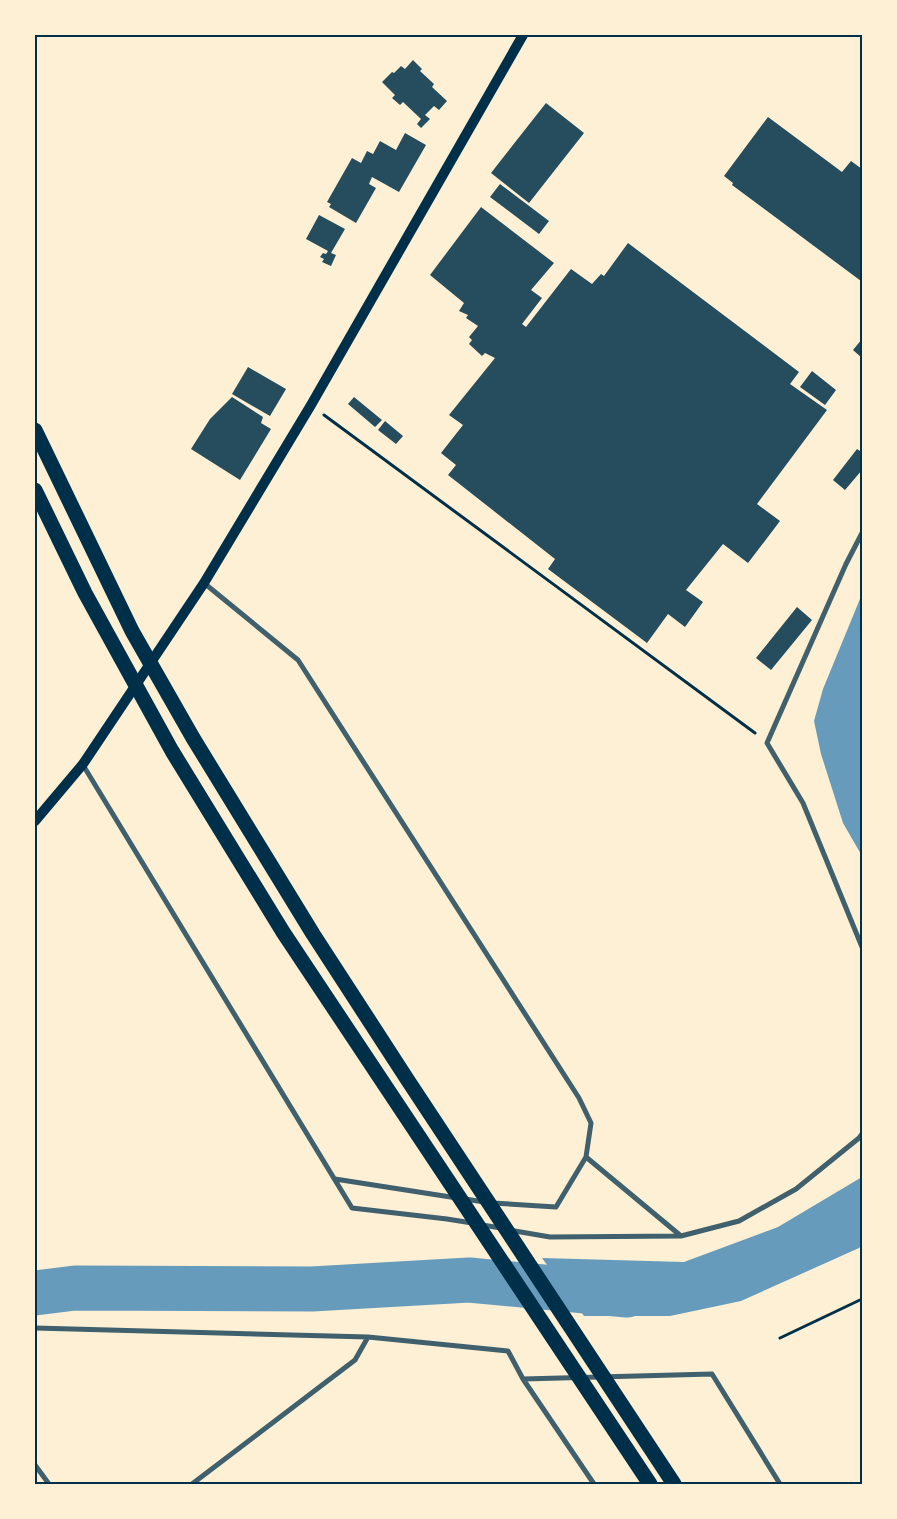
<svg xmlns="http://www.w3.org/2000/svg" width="897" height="1519" font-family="Mulish,sans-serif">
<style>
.water{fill:#669bbc}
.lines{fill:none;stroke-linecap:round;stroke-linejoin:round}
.river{stroke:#669bbc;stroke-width:45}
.building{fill:#264d5e}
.path{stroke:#003049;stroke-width:3}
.minor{stroke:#3f606c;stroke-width:5}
.secondary{stroke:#003049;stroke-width:10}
.motorway{stroke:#003049;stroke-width:15}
.neatline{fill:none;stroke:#003049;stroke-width:2}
</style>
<rect width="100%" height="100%" fill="#fdf0d5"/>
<path class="water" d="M862,594V856L843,823L821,754L814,721L823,689Z
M862,1177V1245L859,1248L741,1301L670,1316H584L542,1258L684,1262L778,1227Z"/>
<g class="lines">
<path class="river" d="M35,1293L75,1288L312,1289L469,1280L627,1295"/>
</g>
<path class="building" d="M413,60L422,69L420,71L434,84L432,87L447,101L439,110L434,106L425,115L430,119L421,128L417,124L421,119L403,102L400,105L392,98L395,95L382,82L392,72L394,73L401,66L405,69Z
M546,103L584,133L529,203L491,173Z
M768,117L842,172L851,161L862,169V279L861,281L732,185L733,183L724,176Z
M405,133L426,145L399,192L372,177L369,184L376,188L356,223L329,207L331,204L327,202L352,158L361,163L367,151L373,154L380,141L396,150Z
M500,184L549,221L539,234L490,197Z
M481,207L554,263L531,290L542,298L522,324L526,327L571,269L592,284L601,274L604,276L628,243L799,372L790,384L827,410L757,504L780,521L748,563L723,544L686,590L703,602L685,627L668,614L647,643L548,569L555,559L448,475L456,465L441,453L463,425L449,415L495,358L485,353L482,356L469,344L472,340L469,337L478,326L466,318L468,315L459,311L464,303L430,275Z
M319,215L345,229L331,253L336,255L331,266L322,262L324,259L320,257L323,253L326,254L328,251L306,239Z
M862,339V358L853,350Z
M248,367L286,389L270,416L232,394Z
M812,371L836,390L825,405L800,387Z
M232,397L263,417L261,423L271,429L240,480L191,449L210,419Z
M354,397L382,420L375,427L348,404Z
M385,421L403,436L396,444L378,430Z
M857,449L860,451L862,449V470L845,490L833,480Z
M797,607L812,620L771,670L756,658Z"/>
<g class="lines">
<path class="path" d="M324,415L755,733
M780,1338L862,1299"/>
<path class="minor" d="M862,533L846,564L767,743L803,803L862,947
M204,583L298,660L579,1098L591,1123L586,1157L681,1236L550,1237L509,1230
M83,765L352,1208L447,1219L472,1223
M335,1179L457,1198
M465,1199L484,1202
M493,1203L556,1207L586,1157
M482,1225L501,1228
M681,1236L739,1221L796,1189L859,1138L862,1134
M35,1328L368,1337
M35,1465L49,1484
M192,1484L355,1360L368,1337L508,1351L523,1379
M594,1484L523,1379L712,1374L780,1484"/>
<path class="secondary" d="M35,821L83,764L204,583L311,405L523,35"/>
<path class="motorway" d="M35,430L132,631L193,738L313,934L407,1079L674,1484
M35,490L85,593L172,751L283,932L650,1484"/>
</g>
<rect width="897" height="1519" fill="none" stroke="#fdf0d5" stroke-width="72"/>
<rect x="36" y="36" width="825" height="1447" class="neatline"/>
</svg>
